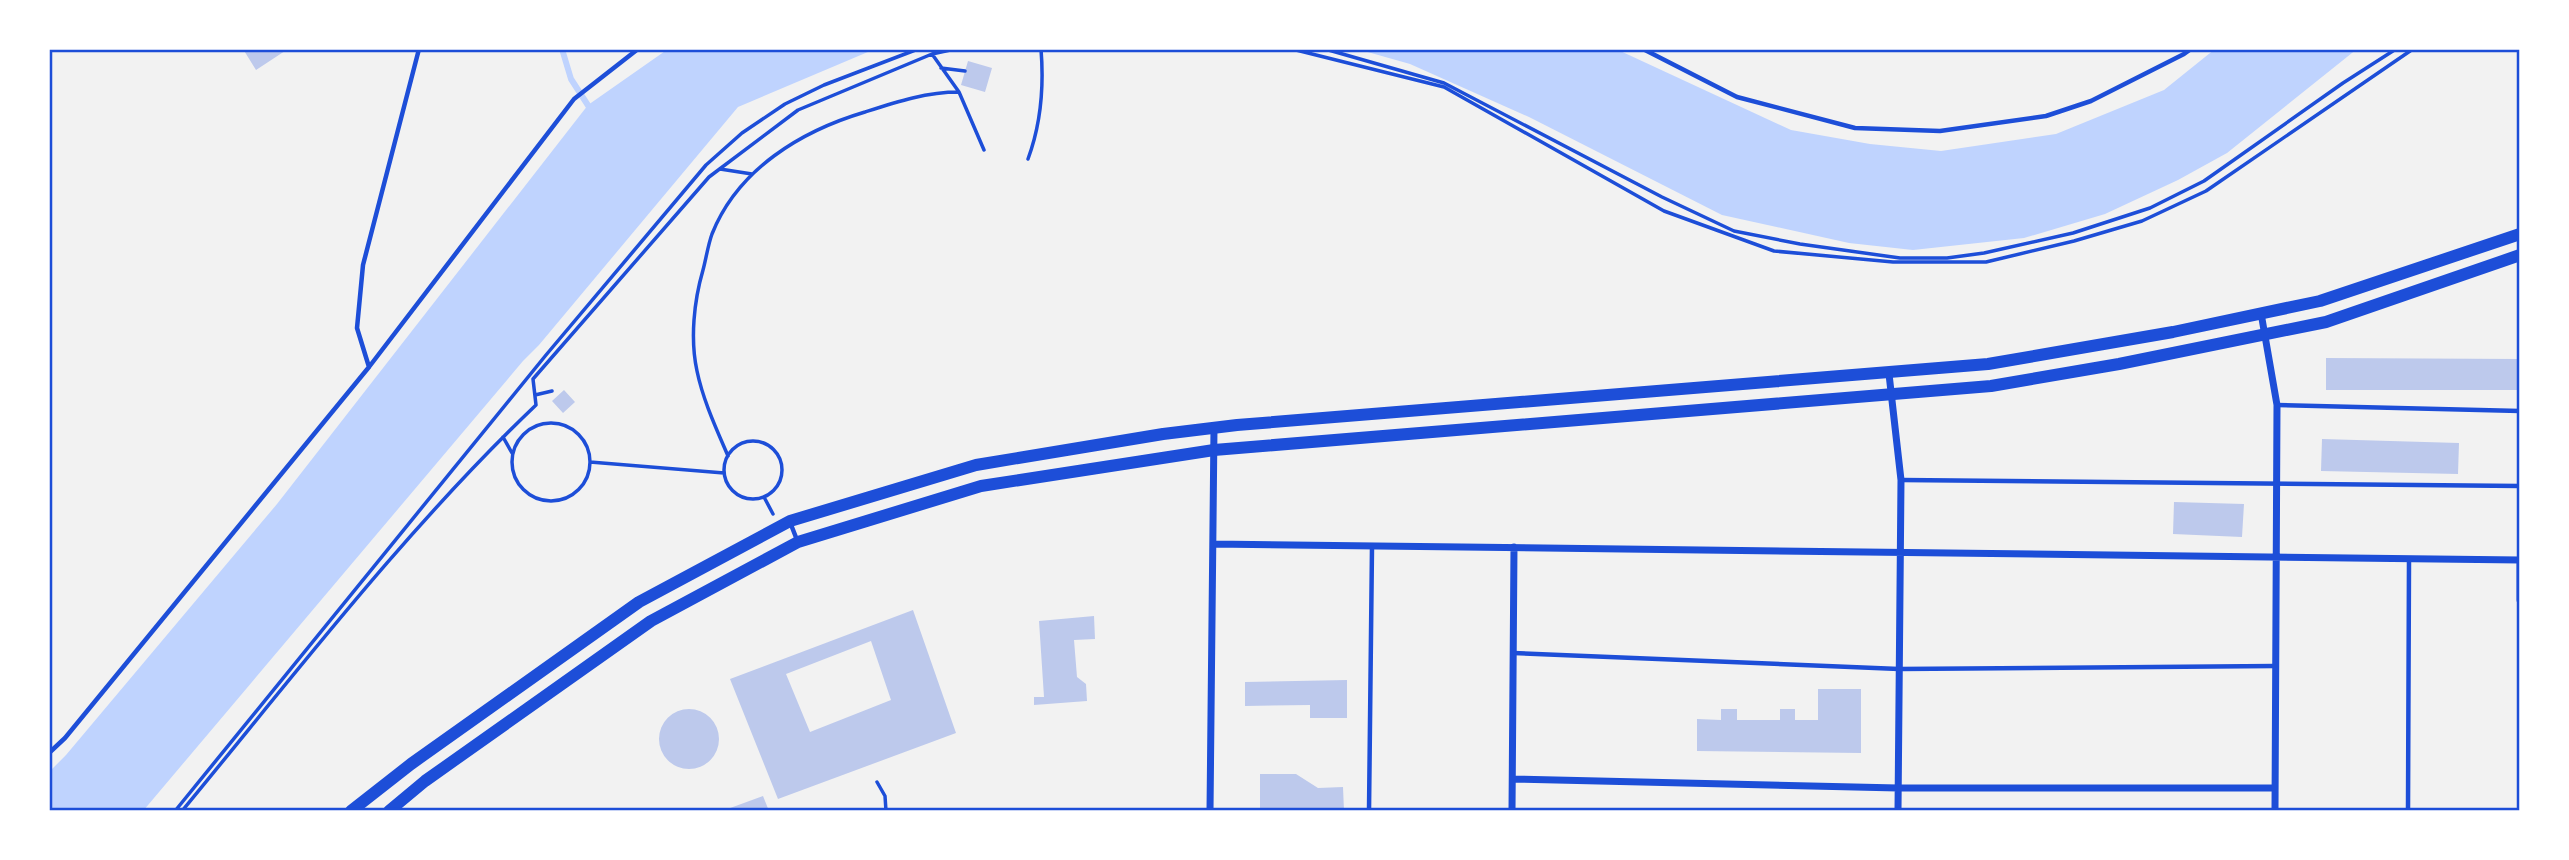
<svg xmlns="http://www.w3.org/2000/svg" width="2569" height="860" font-family="Karla,sans-serif">
<style>
.water{fill:#bfd3fe}
.lines{fill:none;stroke-linecap:round;stroke-linejoin:round}
.stream{stroke:#bfd3fe;stroke-width:6}
.building{fill:#bdc9ec;fill-rule:evenodd}
.path{stroke:#1d4ed8;stroke-width:3.5}
.service{stroke:#1d4ed8;stroke-width:4.5}
.minor{stroke:#1d4ed8;stroke-width:7}
.tertiary{stroke:#1d4ed8;stroke-width:12}
.neatline{fill:none;stroke:#1d4ed8;stroke-width:2.5}
</style>
<rect width="100%" height="100%" fill="#f2f2f2"/>
<path class="water" d="M668,49H875L738,107L539,345L523,361L143,811H49V772L66,755L277,504L588,105Z
M1357,49H1616L1791,130L1870,144L1941,151L2056,134L2164,90L2215,49H2357L2227,153L2178,180L2105,214L2024,238L1913,250L1849,243L1722,215L1529,117L1410,64Z"/>
<g class="lines">
<path class="stream" d="M562,49L571,79L591,110"/>
</g>
<path class="building" d="M243,49H288L256,70Z
M968,61L992,68L985,92L961,85Z
M2326,358L2520,359V390H2326Z
M564,390L575,402L563,413L552,401Z
M2322,439L2459,443L2458,474L2321,471Z
M2174,502L2244,504L2242,537L2173,534Z
M913,610L956,733L778,799L730,679ZM871,641L891,700L810,732L786,674Z
M1094,616L1095,639L1074,640L1077,677L1086,684L1087,701L1034,705V697H1044L1039,621Z
M1347,680V718H1310V705L1245,706V682Z
M1818,689H1861V753L1697,751V719L1721,720V709H1737V720H1780V709H1795V720H1818Z
M659 739a30 30 0 1 1 60 0a30 30 0 1 1-60 0Z
M1260,774H1296L1318,788L1343,787L1344,811H1260Z
M763,796L769,811H722Z"/>
<g class="lines">
<path class="path" d="M1292,49L1444,87L1664,211L1774,251L1893,262H1986L2074,241L2142,221L2206,191L2413,49
M1325,49L1444,83L1662,197L1734,231L1800,244L1900,258H1947L1984,253L2073,233L2150,208L2204,181L2343,83L2396,49
M932,54L959,92L984,150
M941,68L965,71
M1028,159C1041,124 1044,86 1041,49
M720,169L752,174
M535,395L552,391
M512 462a39 39 0 1 1 78 0a39 39 0 1 1-78 0Z
M503,437L512,453
M724 470a29 29 0 1 1 58 0a29 29 0 1 1-58 0Z
M728,456C716,428 703,400 697,371C690,339 694,301 703,270C706,259 708,245 712,234C738,169 801,131 865,112C896,102 926,92 959,92
M590,462L724,473
M764,497L773,514
M877,782L885,796L886,811
M175,811L546,355L706,165L742,133L785,104L824,85L918,49
M182,811C296,673 406,529 536,405L533,379L709,177L798,110L932,54L955,49"/>
<path class="service" d="M1643,49L1737,97L1855,128L1940,131L2046,116L2091,101L2184,54L2191,49
M369,367L357,328L363,265L419,49
M2277,405L2520,411
M1902,480L2520,486
M790,522L797,540
M1513,653L1899,669L2275,666
M49,753L65,738L369,367L574,99L638,49
M1369,811L1372,547
M2408,811L2409,559"/>
<path class="minor" d="M2261,313L2277,405L2275,811
M1889,374L1901,480L1898,811
M1213,544L2520,560
M2520,560V600
M1513,779L1898,788H2275
M1210,811L1214,428
M1512,811L1514,547"/>
<path class="tertiary" d="M351,811L411,764L639,602L790,521L976,465L1163,434L1237,425L1988,364L2173,332L2320,301L2520,234
M389,811L425,781L651,621L798,542L981,486L1214,450L1991,386L2119,364L2326,322L2520,255"/>
</g>
<rect width="2569" height="860" fill="none" stroke="#ffffff" stroke-width="102"/>
<rect x="51" y="51" width="2467" height="758" class="neatline"/>
</svg>
